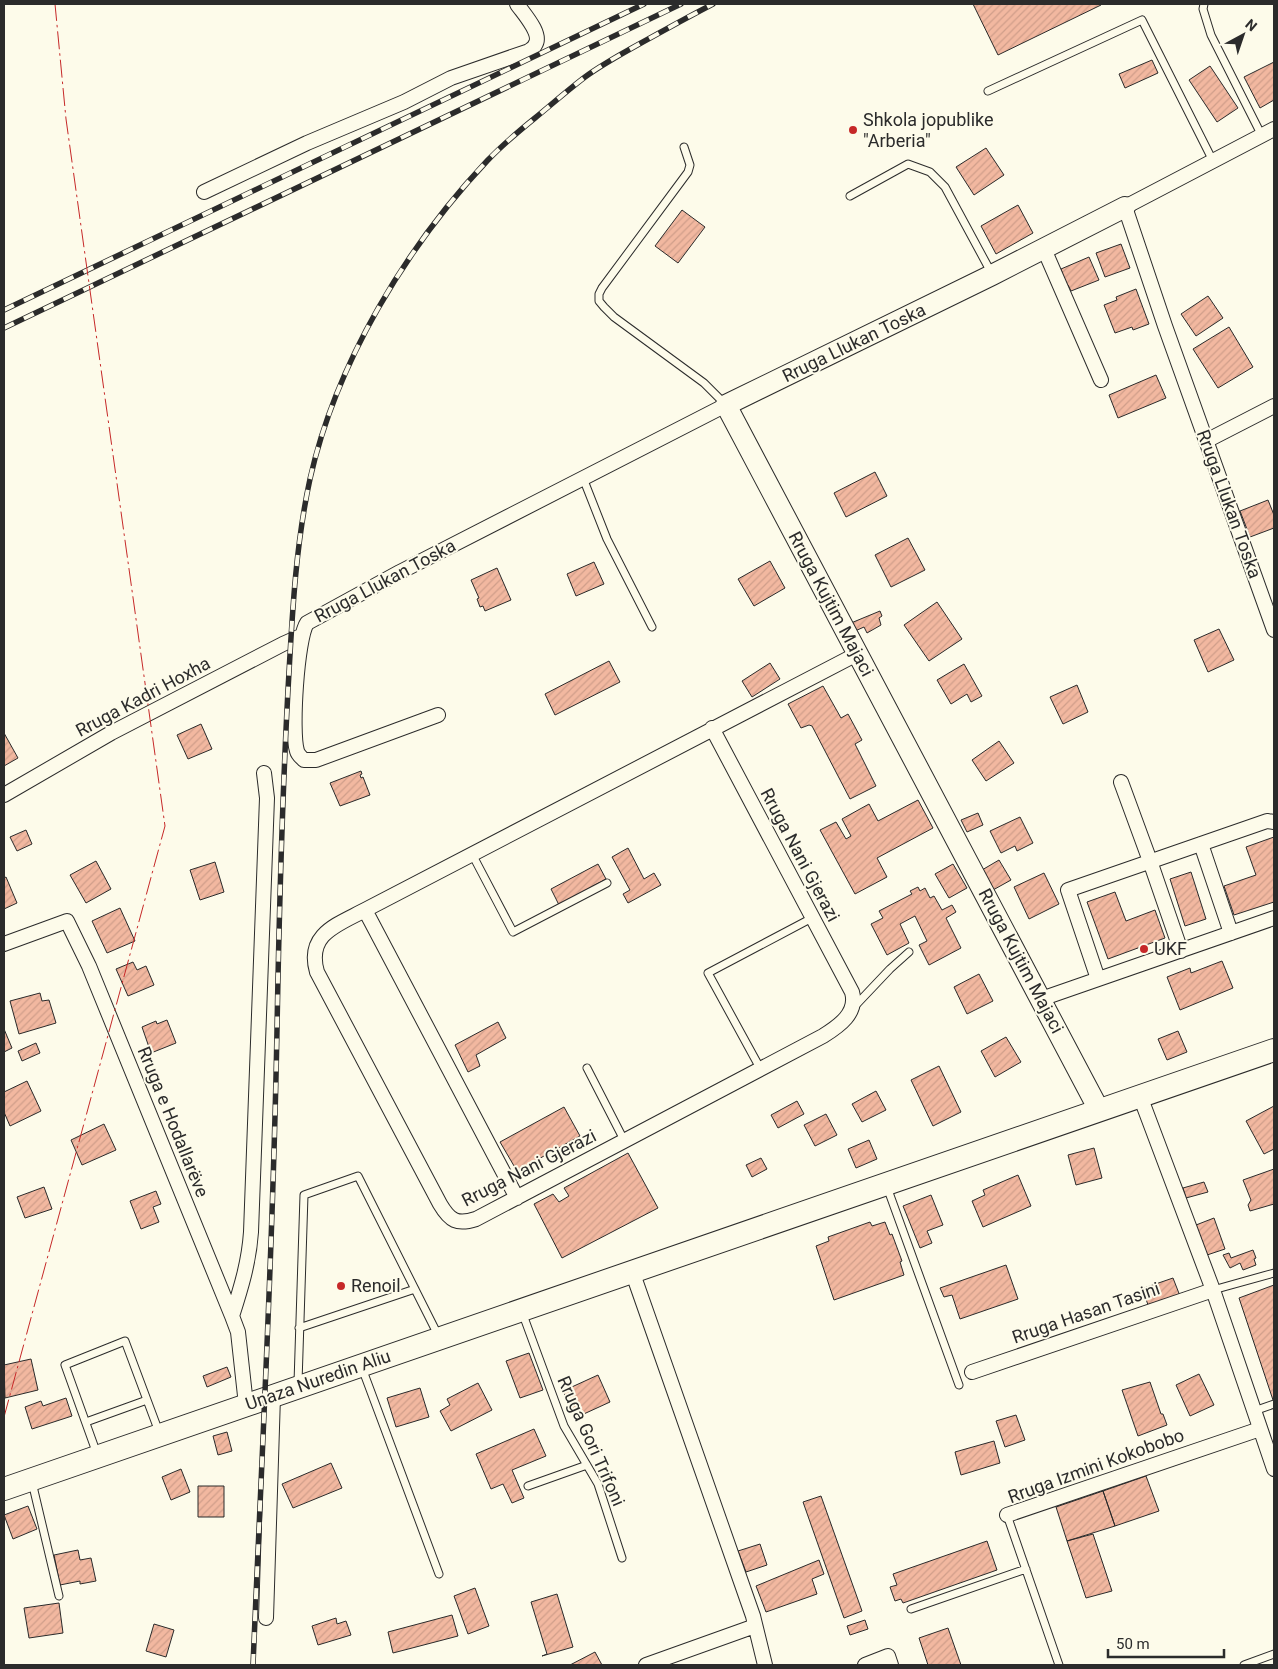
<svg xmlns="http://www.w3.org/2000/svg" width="1278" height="1669" font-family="Roboto,sans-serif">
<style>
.building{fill:url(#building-hatch);stroke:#2b2b2b}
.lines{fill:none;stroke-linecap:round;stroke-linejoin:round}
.lane-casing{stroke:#2b2b2b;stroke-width:9}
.street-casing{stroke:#2b2b2b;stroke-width:16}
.secondary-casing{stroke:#2b2b2b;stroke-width:22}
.primary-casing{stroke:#2b2b2b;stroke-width:24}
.lane{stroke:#fdfbea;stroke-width:7}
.street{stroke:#fdfbea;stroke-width:14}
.secondary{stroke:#fdfbea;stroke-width:20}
.primary{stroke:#fdfbea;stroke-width:22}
.rail-casing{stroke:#2b2b2b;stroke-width:5.5}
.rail{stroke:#fdfbea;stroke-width:4;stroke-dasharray:11;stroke-linecap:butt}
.power{stroke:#c62828;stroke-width:1;stroke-dasharray:18 4 2.5 4;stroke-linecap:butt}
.poi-dot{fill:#c62828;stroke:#fdfbea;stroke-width:2}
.labels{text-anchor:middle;stroke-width:4;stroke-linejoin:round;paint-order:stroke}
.poi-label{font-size:18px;fill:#2b2b2b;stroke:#fdfbea;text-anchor:start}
.street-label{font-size:18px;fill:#2b2b2b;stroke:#fdfbea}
</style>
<defs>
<pattern id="building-hatch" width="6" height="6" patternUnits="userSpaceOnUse" patternTransform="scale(1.25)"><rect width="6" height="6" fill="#f2b8a0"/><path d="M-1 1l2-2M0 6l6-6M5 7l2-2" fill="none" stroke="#d09e8a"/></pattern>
</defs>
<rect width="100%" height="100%" fill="#fdfbea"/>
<path class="building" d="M973,4H1101V5L998,55Z
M1152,60L1158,73L1125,88L1119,74Z
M1274,62V100L1260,108L1244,77Z
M1210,66L1238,108L1217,122L1189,80Z
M986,148L1004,175L974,195L956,167Z
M1018,205L1033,233L996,254L981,226Z
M682,210L705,227L678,263L655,246Z
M1121,244L1130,268L1105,277L1096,253Z
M1089,257L1099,280L1071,291L1068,285L1064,286L1059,274L1062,272L1061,269Z
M1136,289L1149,324L1133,330L1132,327L1115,333L1104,305L1117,300L1116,297Z
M1208,296L1223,318L1196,336L1181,314Z
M1229,327L1253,367L1218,388L1193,349Z
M1156,375L1166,398L1118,418L1109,395Z
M875,472L887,496L846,517L834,493Z
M1268,500L1274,515V528L1250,537L1240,511Z
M908,538L925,570L891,587L875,555Z
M770,561L785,588L754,606L738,579Z
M594,562L604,584L576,596L567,574Z
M497,568L511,600L485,611L483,606L480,607L477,599L479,598L471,580Z
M937,602L962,639L929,661L904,625Z
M880,611L882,616L879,618L881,625L867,633L864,627L855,631L851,623Z
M1219,629L1234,660L1208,672L1194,640Z
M609,661L620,682L555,715L545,694Z
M770,663L780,679L752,697L742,681Z
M964,664L982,696L971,702L967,694L951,704L937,680Z
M1077,685L1088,712L1063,724L1050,697Z
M823,686L841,718L848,714L862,740L855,744L876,786L850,799L812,726L809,725L801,728L788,704Z
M201,724L212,749L188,759L177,735Z
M4,733L18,758L4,766Z
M999,741L1014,763L986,781L972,760Z
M361,771L362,774L360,775L361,778L363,777L370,795L340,806L330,783Z
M918,800L933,828L877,858L887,877L855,894L820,830L836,822L846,839L851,836L842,819L869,804L878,821Z
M978,813L983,825L967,832L961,820Z
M1020,817L1033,843L1017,851L1015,846L1001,853L990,831Z
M26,830L32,844L17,851L10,837Z
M1274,837V902L1234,915L1224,886L1256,875L1246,847Z
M628,848L644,879L654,873L661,885L628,903L623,894L630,890L612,857Z
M999,860L1011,880L993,890L982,870Z
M96,861L111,889L86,903L70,875Z
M215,862L224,892L200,900L190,870Z
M598,864L606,879L559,905L551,889Z
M953,864L967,888L949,898L935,874Z
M1191,872L1206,919L1185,926L1170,879Z
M1044,873L1059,904L1029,919L1014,887Z
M6,877L17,903L4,909V878Z
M918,887L920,891L925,888L930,898L934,896L942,910L952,905L956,912L946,918L961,948L929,965L919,945L927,941L915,916L900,924L909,943L887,955L871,924L883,918L879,911L912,894L910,891Z
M1115,892L1126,921L1155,910L1165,938L1108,959L1087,902Z
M120,908L135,941L107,953L92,921Z
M1222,961L1233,988L1180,1010L1167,977L1190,968L1191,973Z
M133,962L137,970L146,966L154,985L128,996L116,969Z
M979,974L993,1001L967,1014L954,987Z
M40,993L42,1001L49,1000L56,1023L19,1034L10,1001Z
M167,1020L176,1043L151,1053L142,1027L156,1021L157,1024Z
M498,1022L506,1038L476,1055L480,1066L468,1072L455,1045Z
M4,1029L12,1048L4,1052Z
M1178,1031L1187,1052L1167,1060L1158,1039Z
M1006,1037L1021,1062L995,1077L981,1051Z
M36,1043L40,1053L22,1061L18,1051Z
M939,1066L961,1112L933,1126L911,1080Z
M27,1081L41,1111L10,1126L4,1112V1092Z
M876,1091L886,1110L862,1122L852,1104Z
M797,1101L804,1114L778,1128L771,1115Z
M1274,1106V1149L1264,1154L1246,1121Z
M564,1107L580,1136L517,1171L500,1142Z
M826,1114L837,1135L815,1146L804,1125Z
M104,1124L116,1150L82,1165L71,1140Z
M869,1140L877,1159L856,1168L848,1149Z
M1094,1148L1102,1178L1076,1185L1068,1155Z
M628,1153L658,1208L562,1258L534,1204L553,1194L559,1202L569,1196L564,1188Z
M761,1158L767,1169L752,1177L746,1165Z
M1274,1169V1204L1250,1211L1248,1205L1251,1200L1243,1180Z
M1018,1175L1031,1206L983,1227L972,1201L985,1195L983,1190Z
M1204,1182L1208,1192L1186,1198L1183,1188Z
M44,1187L52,1209L25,1218L17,1197Z
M156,1191L161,1204L153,1207L159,1222L141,1229L130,1201Z
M931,1195L943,1225L927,1231L932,1243L920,1248L903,1206Z
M1214,1218L1225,1249L1207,1255L1196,1225Z
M870,1222L872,1226L885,1222L890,1235L892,1234L902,1261L900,1262L904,1275L834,1300L816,1246L829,1241L828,1237Z
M1253,1250L1256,1258L1254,1259L1256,1265L1243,1270L1240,1263L1230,1268L1223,1255L1229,1253L1231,1258Z
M1006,1265L1018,1299L960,1319L952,1295L944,1297L940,1288Z
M1173,1278L1180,1296L1148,1305L1146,1299L1148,1298L1144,1288Z
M1274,1285V1399L1273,1400L1239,1298Z
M529,1353L543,1390L520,1398L506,1361Z
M31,1359L38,1390L5,1398L4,1365Z
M227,1367L231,1377L207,1387L203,1376Z
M1199,1374L1214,1405L1190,1416L1176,1385Z
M598,1375L610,1402L575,1418L563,1391Z
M1150,1382L1161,1414H1163L1167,1425L1138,1436L1122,1390Z
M478,1383L492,1410L451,1431L440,1411L450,1405L447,1399Z
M420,1388L429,1417L396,1427L387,1398Z
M66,1398L72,1416L32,1429L25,1407L41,1401L43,1406Z
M1016,1415L1025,1440L1005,1447L996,1421Z
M534,1429L546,1456L512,1470L524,1498L512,1503L503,1484L491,1489L476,1454Z
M227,1432L232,1451L218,1455L213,1436Z
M994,1441L1000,1463L961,1475L955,1452Z
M331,1463L342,1488L293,1508L282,1484Z
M181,1469L190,1492L171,1500L162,1477Z
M1146,1476L1159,1511L1115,1526L1103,1491Z
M198,1486H224V1517H198Z
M1103,1491L1115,1526L1067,1541L1056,1507Z
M821,1496L862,1611L844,1618L803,1502Z
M28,1506L37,1529L13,1539L4,1515Z
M1093,1534L1112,1591L1086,1598L1067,1541Z
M987,1541L997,1570L903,1603L901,1599L895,1601L890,1587L897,1585L893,1574Z
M760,1544L767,1565L746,1572L738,1551Z
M78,1550L80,1560L91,1558L96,1581L80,1584V1581L60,1585L54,1555Z
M819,1560L824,1574L812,1579L817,1594L766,1612L756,1586Z
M475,1588L489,1626L468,1634L454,1596Z
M557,1594L573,1647L542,1656L547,1654L531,1602Z
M59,1603L63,1633L29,1638L24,1608Z
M452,1615L458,1636L393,1653L388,1632Z
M336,1618L337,1624L346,1621L351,1635L318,1645L312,1626Z
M865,1620L868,1629L850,1635L847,1626Z
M154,1624L174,1630L166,1657L146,1651Z
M948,1628L961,1665H928L919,1638Z
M595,1652L602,1665H570Z"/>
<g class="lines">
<g class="lane-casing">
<path id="lane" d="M1204,4L1203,9L1211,35L1262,136
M988,91L1142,20L1213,161
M684,147L690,165L688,172L602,288L599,294V301L604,307L614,317L704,383L724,403
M850,196L908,164L930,172L945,187L992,274
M583,478L607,539L652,627
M472,854L513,932L607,883
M854,1007L890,969L909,952
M587,1068L624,1140
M760,1068L708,973L812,918
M887,1187L959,1385
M1213,1290L1274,1273
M522,1312L564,1426L598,1484L622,1558
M299,1328L415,1289
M362,1368L439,1574
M298,1383L304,1195L358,1176L438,1335
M1254,1411L1274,1404
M86,1422L147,1400
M97,1454L65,1365L125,1341L159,1432
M32,1482L59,1596
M528,1486L587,1465
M1007,1515L1059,1665
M911,1609L1026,1569
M1244,1665L1274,1654"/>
</g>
<g class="street-casing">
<path id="street" d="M1274,129L1125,207L1165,326L1274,630
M204,192L307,143L404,102L451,78L529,51C531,49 534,48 535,45C543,34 523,13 517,4
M1044,249L1101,380
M1206,441L1274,406
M438,715L316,760H304C301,757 298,755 297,751C291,732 297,638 307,623L400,572L726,405
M712,728L852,992C858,1013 839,1026 823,1036L476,1219C457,1225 450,1221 440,1204L317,972C306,934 337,925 365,910L857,654
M1121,782L1150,861L1181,951
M4,795L111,733L283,644L301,636
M1201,844L1231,933
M365,910L517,1198
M4,944L67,921L89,966L232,1316L238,1332L246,1405
M1098,979L1068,890L1267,821L1274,822
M1041,999L1274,918
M1140,1096L1213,1290L1274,1469
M632,1271L753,1616L765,1665
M232,1316C241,1288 249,1262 251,1232L267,798L264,773
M972,1372L1213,1290
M1007,1515L1260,1429
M266,1618L273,1396
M646,1665L755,1626
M865,1665L888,1656L891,1665"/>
</g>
<g class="secondary-casing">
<path id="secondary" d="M1099,1110L726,405L992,275L1125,207"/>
</g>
<g class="primary-casing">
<path id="primary" d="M4,1489L1274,1050"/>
</g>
<use href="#lane" class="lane"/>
<use href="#street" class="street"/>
<use href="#secondary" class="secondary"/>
<use href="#primary" class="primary"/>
<g class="rail-casing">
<path id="rail" d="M4,310L644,4
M4,328L681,4
M253,1665C262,1454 273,1242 277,1030C279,917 282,803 288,690C292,619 295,548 310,479C336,363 406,247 487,161C502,145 519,131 535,118C552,104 568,90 585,77C600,66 616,57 632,48C659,33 686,18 713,4"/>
</g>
<use href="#rail" class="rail"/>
<path class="power" d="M4,1417L165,826L66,119L55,4"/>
</g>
<g class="poi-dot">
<circle cx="853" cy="130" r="5"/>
<circle cx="1144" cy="949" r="5"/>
<circle cx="341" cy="1286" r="5"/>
</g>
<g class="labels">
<g class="poi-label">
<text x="863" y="126">Shkola jopublike<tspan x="863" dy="21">"Arberia"</tspan></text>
<text x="1154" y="955">UKF</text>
<text x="351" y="1292">Renoil</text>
</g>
<g class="street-label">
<text transform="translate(854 343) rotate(-26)" y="6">Rruga Llukan Toska</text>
<text transform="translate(1229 504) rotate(70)" y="6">Rruga Llukan Toska</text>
<text transform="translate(385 581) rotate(-28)" y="6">Rruga Llukan Toska</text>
<text transform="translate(831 604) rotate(62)" y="6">Rruga Kujtim Majaci</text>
<text transform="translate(143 697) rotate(-28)" y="6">Rruga Kadri Hoxha</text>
<text transform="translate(800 855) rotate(62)" y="6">Rruga Nani Gjerazi</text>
<text transform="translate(1021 961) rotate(62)" y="6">Rruga Kujtim Majaci</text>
<text transform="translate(173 1122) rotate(68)" y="6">Rruga e Hodallarëve</text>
<text transform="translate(529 1168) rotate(-27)" y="6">Rruga Nani Gjerazi</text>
<text transform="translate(1086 1313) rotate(-19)" y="6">Rruga Hasan Tasini</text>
<text transform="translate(318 1380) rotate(-19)" y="6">Unaza Nuredin Aliu</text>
<text transform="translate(591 1441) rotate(66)" y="6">Rruga Gori Trifoni</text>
<text transform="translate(1096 1466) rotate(-20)" y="6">Rruga Izmini Kokobobo</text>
</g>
</g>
<rect width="1278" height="1669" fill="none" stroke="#2b2b2b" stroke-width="10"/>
<g transform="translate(1243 35) rotate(40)" stroke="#fdfbea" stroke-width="4" paint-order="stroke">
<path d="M0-4L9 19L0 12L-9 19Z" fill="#2b2b2b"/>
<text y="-8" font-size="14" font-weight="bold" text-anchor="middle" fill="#2b2b2b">N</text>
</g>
<path d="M1108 1649v8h116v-8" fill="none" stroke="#2b2b2b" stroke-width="2.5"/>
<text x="1116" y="1649" font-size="15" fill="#2b2b2b" stroke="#fdfbea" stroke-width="4" paint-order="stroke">50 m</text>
</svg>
